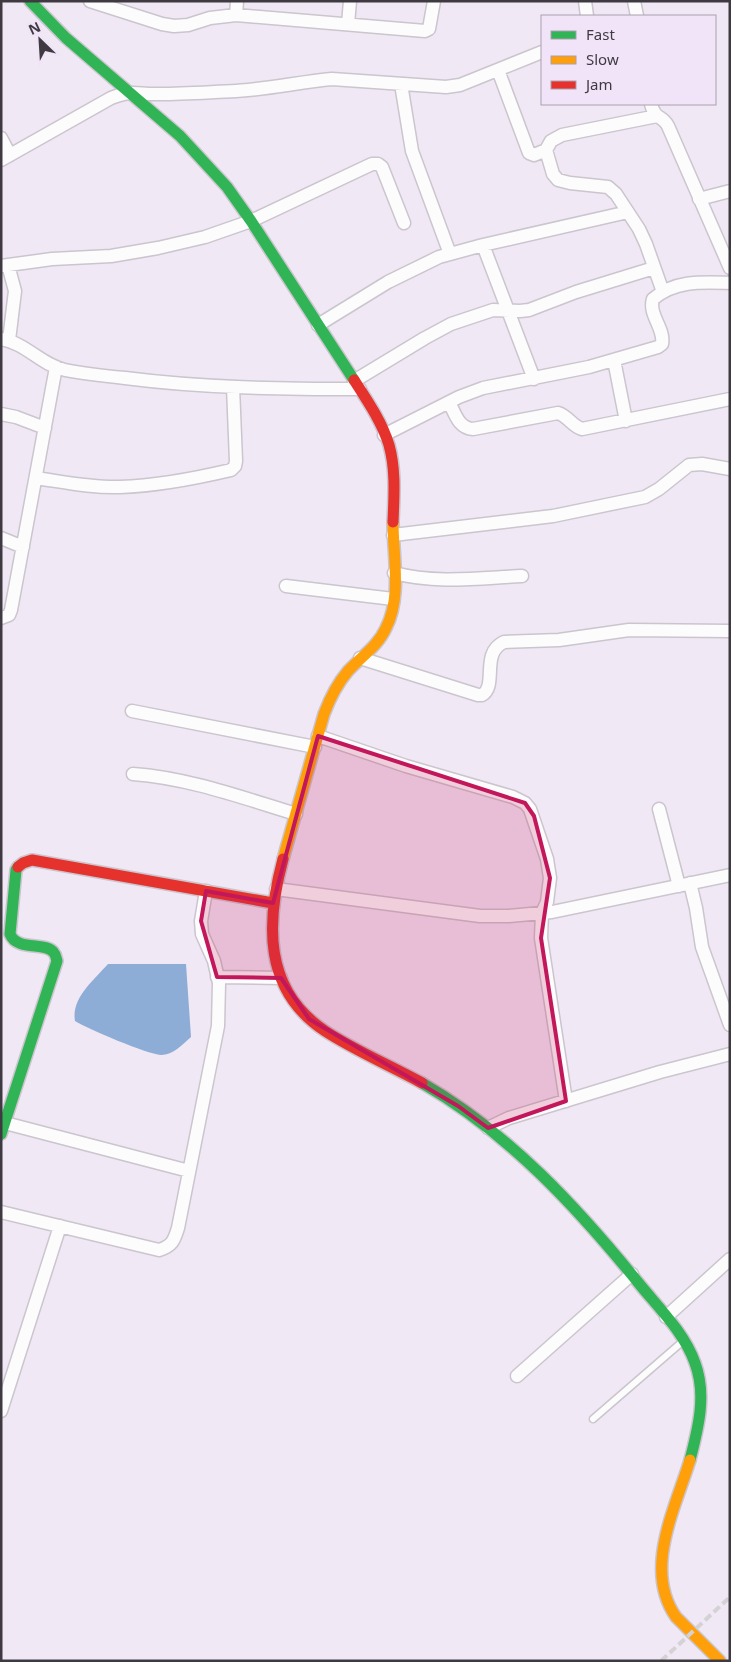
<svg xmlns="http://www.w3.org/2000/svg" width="731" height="1662" font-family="'Noto Sans',sans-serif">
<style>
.water{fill:#8dacd6}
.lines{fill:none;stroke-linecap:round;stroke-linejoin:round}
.lane-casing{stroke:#cbc5ce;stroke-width:9}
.street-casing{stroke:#cbc5ce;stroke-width:15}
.fast-casing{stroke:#cbc5ce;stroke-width:14}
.slow-casing{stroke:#cbc5ce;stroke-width:14}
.jam-casing{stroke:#cbc5ce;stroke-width:14}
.lane{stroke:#fdfcfd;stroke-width:6}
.street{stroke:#fdfcfd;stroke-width:12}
.fast{stroke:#30b455;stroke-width:11}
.slow{stroke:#ff9f0a;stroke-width:11}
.jam{stroke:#e5322d;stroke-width:11}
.rail{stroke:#d4d2d5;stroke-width:4;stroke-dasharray:8 4;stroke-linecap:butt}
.marked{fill:#c2185b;fill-opacity:0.2;stroke:#c2185b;stroke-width:4;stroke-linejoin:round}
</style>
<rect width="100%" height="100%" fill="#f0e8f4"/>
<path class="water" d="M108,964H186L191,1037C183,1044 173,1055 161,1055C147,1054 88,1029 75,1021C71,998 94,980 108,964Z"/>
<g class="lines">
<g class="lane-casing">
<path id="lane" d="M593,1419L682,1342"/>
</g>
<g class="street-casing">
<path id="street" d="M90,1L162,24L174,26L188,25L210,18L236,15L237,1
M585,1L587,16
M634,1L637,16
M236,15L425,31L429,29L434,1
M348,24L350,1
M498,70L529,153L534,155L546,150L553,174L558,180L570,183L608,187L616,194L639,229L646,244L663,292
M401,84L412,151L450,254
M651,104C655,120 662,115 668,126L730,268
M1,138L10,155
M546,150L551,141L562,135L657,116
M1,160L111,98C133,89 138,95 160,94C185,94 211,92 236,91C269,89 300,82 332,79L446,87L460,85L542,52
M699,199L730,191
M483,245L534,379
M8,265L15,291L9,340
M1,266L52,259L111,256L158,248L205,237L251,221L372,164H378L382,167L404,223
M318,325L388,282L439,257L483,245L628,212
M1,339C26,343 41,365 65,370C85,374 105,376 125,378C203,388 281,389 360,389
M614,360L626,421
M354,381L425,338L451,324L493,310L520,311L529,310L576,292L654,268
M449,402C455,413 458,428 473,429L558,413C568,416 572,426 582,429L730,399
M1,414L16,417L45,428
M384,435L459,397L483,388L589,367L658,347L662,344C665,328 648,315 653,299C675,280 702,282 730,283
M36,478C64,482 92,488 120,487C154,486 197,478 231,470L235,466L236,461L233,387
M393,535L553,516L645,497L659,489L689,465L702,464L730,469
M1,538L23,547
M394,573C436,584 479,578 522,576
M286,586L393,599
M1,618L9,615L11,610L56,367
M360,658L478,695H482C498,686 480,653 504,642L559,640L629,630L730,631
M132,711L315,747
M318,736L406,766L513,797L525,803L530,809L547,859L550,878L547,902L542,913L541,938L566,1101
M133,774C189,778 243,798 296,814
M659,809L679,886
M690,883L696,908L702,947L730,1025
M276,889L480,916H509L552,912L730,875
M217,977L281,978
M5,1123L189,1171
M488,1128L509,1118L660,1072L730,1054
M1,1212L159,1250C172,1246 174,1241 178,1228L218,1026L219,983L214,961L202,934L201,921L206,891
M666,1317L730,1259
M517,1376L632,1274
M1,1411L60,1226"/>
</g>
<g class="fast-casing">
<path id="fast" d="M30,1L66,38L180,136L227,187L251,221L354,380
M422,1083C509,1133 578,1208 641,1286C660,1309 685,1334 695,1363C707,1395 698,1429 690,1460
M1,1134L57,961C56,958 56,955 54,953C47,941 17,952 10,934L16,870L18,867"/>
</g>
<g class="slow-casing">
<path id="slow" d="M283,859L324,714C330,698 337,684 348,671C361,657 378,646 386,628C402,597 393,556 393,522
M690,1460C675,1509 643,1570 676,1617L720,1661"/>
</g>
<g class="jam-casing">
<path id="jam" d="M354,380C367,400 382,422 389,445C396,470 394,496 393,522
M283,859C266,922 263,990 325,1031C354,1050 391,1066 422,1083
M18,867L23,863L32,860L273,903"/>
</g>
<use href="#lane" class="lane"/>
<use href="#street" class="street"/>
<use href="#fast" class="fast"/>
<use href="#slow" class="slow"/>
<use href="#jam" class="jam"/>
<path class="rail" d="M661,1661L730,1597"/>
</g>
<path class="marked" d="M318,736L525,803L534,816L550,878L541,938L566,1101L488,1128L458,1106L309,1019L281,978L217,977L201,921L206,891L273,903Z"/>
<rect width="731" height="1662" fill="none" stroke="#3f3a42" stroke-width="5"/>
<rect x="541" y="15" width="175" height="90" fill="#f1e4f8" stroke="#aaa0af"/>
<rect x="551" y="31" width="25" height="8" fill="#30b455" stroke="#aaa0af"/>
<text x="586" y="40" font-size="15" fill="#3f3a42">Fast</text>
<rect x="551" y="56" width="25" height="8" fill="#ff9f0a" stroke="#aaa0af"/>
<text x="586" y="65" font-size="15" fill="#3f3a42">Slow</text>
<rect x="551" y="81" width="25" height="8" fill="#e5322d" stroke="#aaa0af"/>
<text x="586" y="90" font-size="15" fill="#3f3a42">Jam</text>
<g transform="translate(40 40) rotate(335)" stroke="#f1e4f8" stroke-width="4" paint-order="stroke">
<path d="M0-4L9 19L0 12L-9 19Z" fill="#3f3a42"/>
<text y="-8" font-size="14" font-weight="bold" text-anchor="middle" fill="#3f3a42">N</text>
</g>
</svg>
